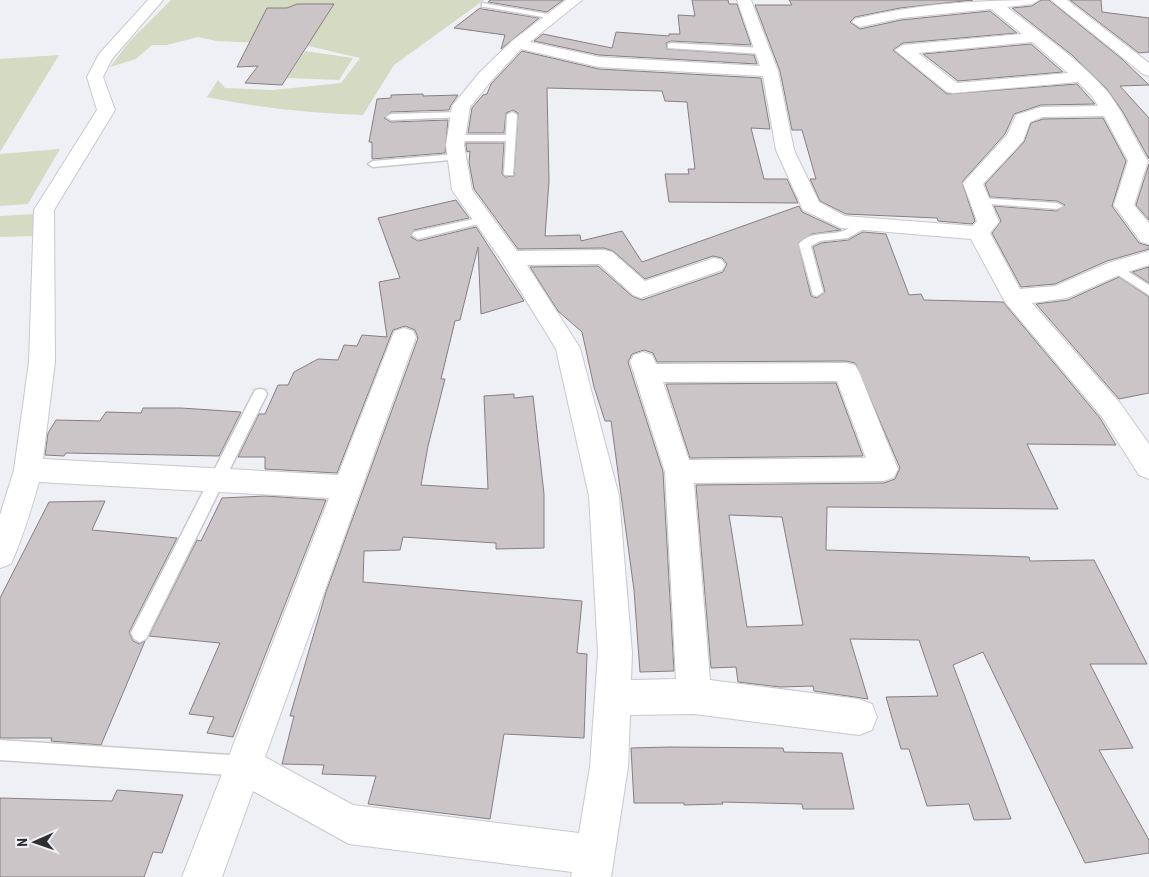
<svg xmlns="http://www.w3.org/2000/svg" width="1149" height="877" font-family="'Roboto Condensed',sans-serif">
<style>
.green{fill:#d5dac2}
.building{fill:#ccc5c7;stroke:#857f81;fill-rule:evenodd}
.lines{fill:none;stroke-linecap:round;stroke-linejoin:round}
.service-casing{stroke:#c8c8ce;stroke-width:3}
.minor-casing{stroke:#c8c8ce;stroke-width:2}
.service{fill:#fff;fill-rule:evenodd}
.minor{fill:#fff;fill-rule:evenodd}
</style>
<rect width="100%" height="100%" fill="#eff0f6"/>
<path class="green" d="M171,0H484L394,65L363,115C310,113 259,108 207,97L218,80L225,88L273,90L341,83L360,58L304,45L216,41L198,37L167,45H152L136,59L110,67L129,42Z
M305,51L353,58L339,80L287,78Z
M59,55L0,152V59Z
M60,149L28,204L0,206V154Z
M35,214L33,236L0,237V216Z"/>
<path class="building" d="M490,0H563L547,12L488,2Z
M692,0H728L729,4H737L751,45L671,41L666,43L667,49L754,55L757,64L599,55L534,41L543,34L612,48L616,32L669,36V34H680L678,15L695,16Z
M789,0H973L900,8L855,17L850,22L860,29L901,20L990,11L1017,33L903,43L893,50L947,94L1077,84L1095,104L1041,105L1014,114L1005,134L962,182L975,221L972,224L938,221L937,218L846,214L820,201L810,179H816L802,130H792L780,71L755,5H792Z
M1041,0H1049L1122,59L1149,85L1120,86L1149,118V159L1123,112L1106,88L1072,55L1012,8L1032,6Z
M1070,0H1101L1102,12L1149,18V52L1139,53Z
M297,4H334L282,85L245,83L258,66L237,67L267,8H287Z
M480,8L482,9L539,18L501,49L505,35L454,28Z
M1031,44L1063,72L958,81L923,54Z
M522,51L599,69L761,78L770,129L751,128L764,179H787L798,203L669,202L665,174H689L688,169H695L687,102L665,101L662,91L547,88L549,181L545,236L580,235L581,241L622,231L642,262L799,206L802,212L841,230L812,234L798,243L811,296L817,298L825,292L813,247L821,243L848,240L863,232L886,234L909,295L921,294L924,300L1003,302L1100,418L1116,445L1027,444L1058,509L827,507L826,550L1029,557L1030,561L1094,560L1147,664H1090L1133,748L1099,750L1149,840V853L1085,863L983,652L953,665L1011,819L974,820L969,804L927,806L909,749H901L886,697L938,696L919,640L850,639L868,699L814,691L813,686L780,687L738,682L736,667L711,668L696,485L884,483L895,479L900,468L855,363L846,361L657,362L653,353L644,350L632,354L628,362L663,472L674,671L640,672L634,590L611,421H605L594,387L582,332L558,311L530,267L598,266L632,296L642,300L723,272L727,264L722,258L713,256L645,279L613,251L604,248L518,249L474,189L469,162L470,151L467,152L466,145V143H504L502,174L505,177L514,176L518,113L513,110L506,113L504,133H468L472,108L483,95L487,94L491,84ZM729,515L782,517L803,625L747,627Z
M423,94V96L458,95L451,105L449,110L391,112L384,118L391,122L448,120L445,153L372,159V142H369L377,99L391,98V95Z
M1103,118L1126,161L1112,206L1139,243L1149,246V249L1107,261L1055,284L1021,287L992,233L1001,221L994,206L1057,211L1065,205L1057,201L990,197L985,184L1024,142L1031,123L1043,119Z
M1149,164V220L1136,205Z
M456,200L469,218L414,230L411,237L418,241L476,227L524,301L481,314L478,247L460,320L455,321L441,379H445L428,446L421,485L488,489L484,396L514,394V398L533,396L544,494V548L496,549V543L403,537L400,550L364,551L363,582L582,601L577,653L587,654L584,738L504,734L490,819L368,804L376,776L322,774L324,765L282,764L294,716H290L326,592L418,338L415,330L405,326L393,330L337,473L265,469V457H238L259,414H265L278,385H288L294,372L318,359L338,360L344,345L357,346L362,335L387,337L379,282L400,278L378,218Z
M1149,267V283L1132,272Z
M1119,277L1149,297V393L1119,399L1036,304L1068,300Z
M836,383L863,456L690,458L666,384Z
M143,408H181L241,412L219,456L66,453L64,456L45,455L48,433L56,420L100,421L106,412L141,413Z
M265,496L326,500L233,737L207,733L214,717L189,714L220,643L149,636L197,540L201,541L222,498Z
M105,501L92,530L177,538L129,632L133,641L139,644L145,641L101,745L51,741L52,738H0V598L49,502Z
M670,747L783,748L784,752L842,753L854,809H803L802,804L722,802L723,804L684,805V803H634L631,748Z
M117,790L183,795L162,853L153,852L144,877H0V798L112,801Z"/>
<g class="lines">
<g class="service-casing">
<path id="service" d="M482,3L554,15L558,17L554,19L485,7H482Z
M671,43L763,48L767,51L763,54L668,48V44Z
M460,112L465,115L463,117L391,120L386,117L391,114Z
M512,112L517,115L513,175H505L504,173L506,141H456L451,138L456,135H506L507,115Z
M457,154L462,157L461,159L373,167L368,164L373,161Z
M980,198L1057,203L1063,206L1057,209L976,203V199Z
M483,217L489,220L487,222L418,239L412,235L414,232Z
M865,221L869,222V226L848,238L820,241L811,246L823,292L817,296L813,295L799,244C809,232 826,235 840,232C849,230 856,223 865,221Z
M1116,264L1149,285V295L1112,271L1110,268L1112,265Z
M260,389L265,390L267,394L146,639L140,642L134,639L131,633L134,627L253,394L255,390Z
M0,740L245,756L252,759L255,766L252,773L245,776L0,760Z"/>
</g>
<g class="minor-casing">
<path id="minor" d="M148,0H163L112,59L103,77L115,110L54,210L55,362L43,459L338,475L392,337L395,331L404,328L413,331L416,337L265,757L353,805L579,833L590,767L598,653L589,496L556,349L502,261L452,190L446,145L452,106L480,72L512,41L566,0H582L530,42L599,57L760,66L737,0H751L778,71L794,150L819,202L845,216L973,226L977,221L963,183L1007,135L1016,115L1041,107L1098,106L1092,96L1078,82L953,93L947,92L895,50L903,45L1022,34L991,9L901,18L860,27L852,22L855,19C914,4 978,0 1039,0L1032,4L1007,7C1040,33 1077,58 1105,89C1120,106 1135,139 1148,161L1134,205L1149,223V244L1141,242L1114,205L1128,161L1104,116L1043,117L1030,122L1023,141L983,184L999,222L990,233L1020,289L1055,286L1108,263L1149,251V265L1124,273L1067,298L1032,303L1120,403L1149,444V479L1139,475L1102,417L1005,302L971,239L841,228L803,210L776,150L763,76L599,67L521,49L492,80L470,107L464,145L472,190L517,251L604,250L612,252L645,281L714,258L722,260L725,265L722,270L641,298L633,295L599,264L527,265L580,348L619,496L632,653L631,680L676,679L665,472L630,361L634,355L643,352L652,355L656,364L846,363L855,365L859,372L898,469L894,477L884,481L694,483L710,680L859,699L872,704L877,717L872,730L859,735L694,714L630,715L628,767L611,877H571L572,872L349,844L253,791L222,877H182L329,498L39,482C31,510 23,537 11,564L0,568V515L14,470L29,362L34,210L97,110L87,77L99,54ZM1032,42L1068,73L957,83L918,53ZM837,381L866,458L689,460L663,382Z
M1051,0H1067L1149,63V76L1143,74Z"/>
</g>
<use href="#service" class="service"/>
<use href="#minor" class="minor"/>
</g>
<g transform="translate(35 842) rotate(268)" stroke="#eff0f6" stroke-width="4" paint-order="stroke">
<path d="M0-4L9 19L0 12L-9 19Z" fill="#2f2f31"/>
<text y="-8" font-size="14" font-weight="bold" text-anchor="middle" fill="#2f2f31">N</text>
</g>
</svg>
